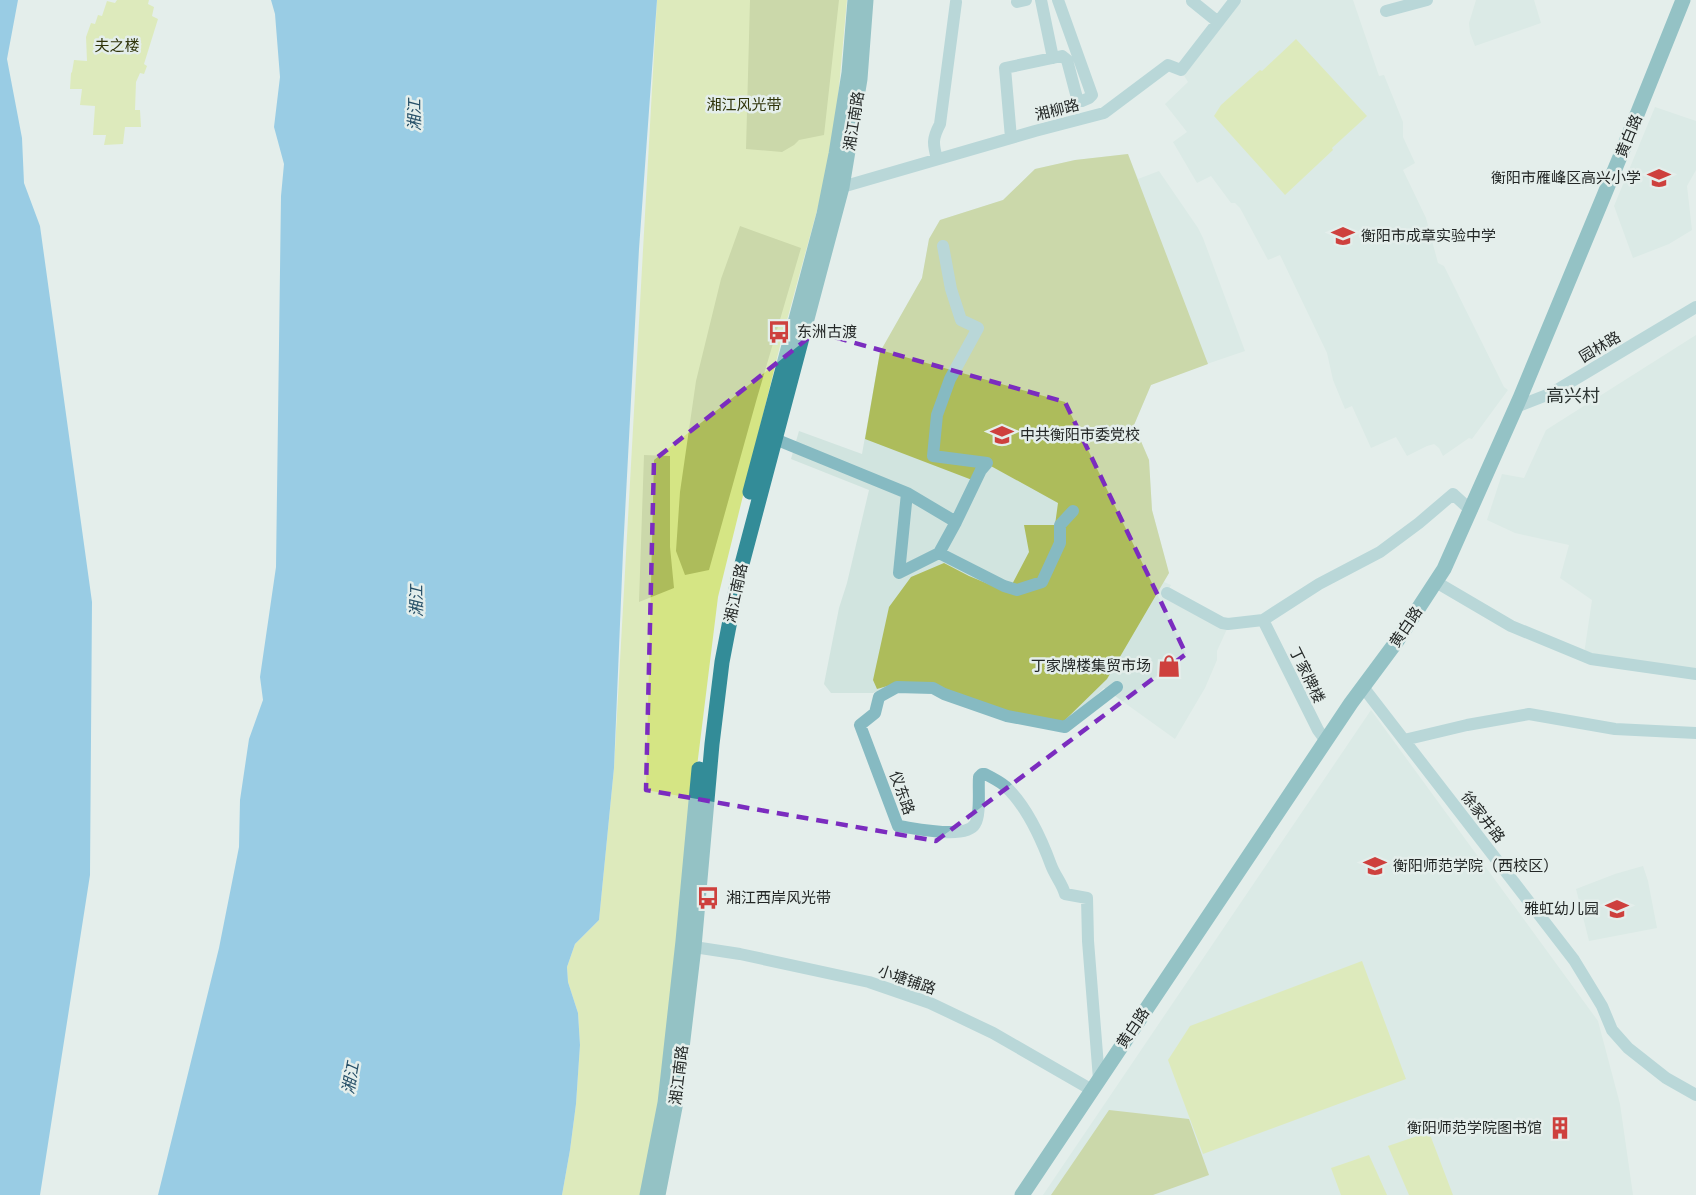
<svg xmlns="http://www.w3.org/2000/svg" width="1696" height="1195" font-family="Ubuntu,'Noto Sans SC',sans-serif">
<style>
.built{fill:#d1e4df}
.green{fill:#d5e584}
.forest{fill:#adbc5b}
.water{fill:#3fa3dc}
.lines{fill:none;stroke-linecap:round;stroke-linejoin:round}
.minor{stroke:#86bac2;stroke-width:12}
.major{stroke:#338c98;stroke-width:15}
.marked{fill:none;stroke:#7b2cbf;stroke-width:4.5;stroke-dasharray:12 8;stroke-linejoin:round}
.labels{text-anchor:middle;stroke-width:5;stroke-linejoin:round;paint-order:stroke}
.park-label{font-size:15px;fill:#2f340a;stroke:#e4eeeb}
.street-label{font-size:15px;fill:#232726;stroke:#e4eeeb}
.poi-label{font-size:15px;fill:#232726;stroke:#e4eeeb;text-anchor:start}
.water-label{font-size:16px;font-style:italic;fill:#264f67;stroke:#e4eeeb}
.quarter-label{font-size:18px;fill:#2d3533;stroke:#e4eeeb}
</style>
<rect width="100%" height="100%" fill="#e4eeeb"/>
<path class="built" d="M1242,0H1353L1379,76L1384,75L1403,122V137L1415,163L1403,170L1426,218L1438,263L1444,266L1504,387L1508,390L1472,439L1469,438L1443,456L1439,448L1434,444L1427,446L1407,456L1396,437L1371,448L1352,406L1345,409L1333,380L1327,353L1280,255L1268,260L1240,208L1235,203H1231L1211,176L1197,183L1173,142L1187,132L1165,104L1188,82L1183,74Z
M1476,0H1534L1541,23L1475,46L1470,33L1469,23Z
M1655,107L1696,121V170L1687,186L1692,230L1669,244L1633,258L1614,206Z
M1128,154L1138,179L1159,171L1198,228L1203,238L1245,351L1166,378L1151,385L1134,425L1149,460L1152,510L1169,573L1164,582L1171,585L1165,597L1227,629L1217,651V660L1205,688L1175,739L1104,688L1089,702L1061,724L972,699L889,686L873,693H831L824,684L839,608L847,583L869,490L791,459L799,431L862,454L880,352L922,278L929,239L940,220L1003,200L1035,169L1075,160Z
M1696,335V673L1584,654L1592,600L1560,578L1569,545L1515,533L1487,520L1502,474L1524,478L1546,430Z
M1371,710L1598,1021L1620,1104L1633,1195H1043Z
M1643,866L1648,881L1657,928L1589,941L1576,889L1615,874Z"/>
<path class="green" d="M117,0H149L148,4L154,7L152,16L158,19L144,64L147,66L144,74L140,73L136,82L135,110H140L141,127H125L123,144L104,145L106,135H93L95,106L80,105L82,89H70L71,73L72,72L74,60L87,61L86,37L91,23L95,24L98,15L102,16L107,1L115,3Z
M657,0H847L835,131L821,196L781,342L718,597L679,912L660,1098L642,1195H562L570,1150L576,1104L580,1045L578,1013L568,982L567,967L575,944L599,920L614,768Z
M1296,39L1367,116L1332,148L1333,150L1285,195L1214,116L1221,105L1260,70L1262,71Z
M1362,961L1406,1079L1203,1154L1168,1060L1190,1026Z
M1429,1132L1453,1195H1409L1388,1146Z
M1369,1155L1387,1195H1341L1331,1168Z"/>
<path class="forest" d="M750,0H839L824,135L799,140L794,145L782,152L746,149Z
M1128,154L1208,364L1151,385L1134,425L1149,460L1152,510L1169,573L1107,679L1061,724L898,683L877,689L873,680L889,607L911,577L944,563L969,576L1008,592L1029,552L1024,525H1055L1058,503L989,465L980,483L865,439L880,352L922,278L929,239L940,220L1003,200L1035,169L1075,160Z
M740,226L801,248L757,398L709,570L685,575L676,551L680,492L696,381L721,279Z
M644,455L670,456V547L674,588L639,602Z
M1109,1110L1189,1119L1209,1175L1153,1195H1051Z"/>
<path class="water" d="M0,0H18L7,59L22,138L24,183L40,226L92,602L90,875L40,1195H0Z
M271,0H657L639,249L623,552L614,768L599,920L575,944L567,967L568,982L578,1013L580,1045L576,1104L570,1150L562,1195H158L219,948L239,847L240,800L249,739L263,700L260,677L276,567L281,196L284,164L274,127L280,77L275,14Z"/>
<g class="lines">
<path class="minor" d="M1041,0L1053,58
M1192,1L1218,22
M1017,2L1026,0
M1386,11L1427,0
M1011,138L1005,68L1062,56L1067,60L1077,98L1082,101L1089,98L1092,95L1058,0
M937,159C933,144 932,139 940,124L956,2
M842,187L1035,131L1104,113L1168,65L1181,70L1235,0
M943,246L951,289L961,320L978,328L950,379L937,415L933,456L987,463
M1516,407L1552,393L1696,307
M775,439L907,493L956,522
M987,463L981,470L956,522L939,553L1004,586L1017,590L1042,582L1060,543V525L1073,511
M907,493L899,573L939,553
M1436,582L1511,626L1591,659L1696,674
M1167,593L1222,623L1228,624L1263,620L1319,584L1380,552L1419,523L1453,494L1465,505L1472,509
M1263,620L1318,730L1326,741
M1363,687L1574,960L1602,1006L1612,1030L1628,1048L1666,1078L1696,1095
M1404,740L1467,725L1529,714L1615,729L1696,733
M694,947L740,954L869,982L930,1003L993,1033L1092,1090
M1099,1079L1088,941L1087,898L1065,894C1062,883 1055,876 1051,865C1041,838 1027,806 1005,786C999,781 991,777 985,774H982L979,777C978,789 981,815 975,824C966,840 914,828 898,826L860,725L875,713L879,697L897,687L933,688L944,694L1007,716L1065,727L1117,687"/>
<path class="major" d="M750,492L824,214L836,154L849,73L855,0
M647,1195L665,1103L683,941L699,769
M658,1195L675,1107L694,947L712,744L722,662L738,579L842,187L860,79L866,0
M1022,1195L1351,703L1397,641L1444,569L1520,398L1622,152L1683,0"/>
</g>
<path d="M0 0H1696V1195H0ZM816,332L1065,402L1186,654L936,841L646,790L654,460Z" fill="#e4eeeb" fill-opacity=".55" fill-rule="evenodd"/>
<path class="marked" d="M816,332L1065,402L1186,654L936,841L646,790L654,460Z"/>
<defs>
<g id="school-bare" transform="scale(1.8)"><path d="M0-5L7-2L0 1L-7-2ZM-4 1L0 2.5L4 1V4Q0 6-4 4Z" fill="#ce403d" stroke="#e4eeeb" stroke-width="2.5" paint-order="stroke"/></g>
<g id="bus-bare" transform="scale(1.8)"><path d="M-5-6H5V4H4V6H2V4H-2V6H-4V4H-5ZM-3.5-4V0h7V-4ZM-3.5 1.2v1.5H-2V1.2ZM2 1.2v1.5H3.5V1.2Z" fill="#ce403d" stroke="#e4eeeb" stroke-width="2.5" paint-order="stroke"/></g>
<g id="shop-bare" transform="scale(1.8)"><path d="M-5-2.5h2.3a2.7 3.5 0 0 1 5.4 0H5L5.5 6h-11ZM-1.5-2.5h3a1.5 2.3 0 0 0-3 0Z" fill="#ce403d" stroke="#e4eeeb" stroke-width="2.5" paint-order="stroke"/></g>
<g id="university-bare" transform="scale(1.8)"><path d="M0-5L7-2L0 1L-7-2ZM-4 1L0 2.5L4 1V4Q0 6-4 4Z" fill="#ce403d" stroke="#e4eeeb" stroke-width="2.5" paint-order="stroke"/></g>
<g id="building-bare" transform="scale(1.8)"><path d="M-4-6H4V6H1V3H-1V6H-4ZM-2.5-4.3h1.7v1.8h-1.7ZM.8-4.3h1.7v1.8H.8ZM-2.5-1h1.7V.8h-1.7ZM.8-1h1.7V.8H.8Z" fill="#ce403d" stroke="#e4eeeb" stroke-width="2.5" paint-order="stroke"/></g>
</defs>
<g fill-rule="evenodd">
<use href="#school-bare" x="1659" y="178"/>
<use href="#school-bare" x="1343" y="236"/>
<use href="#bus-bare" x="779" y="332"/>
<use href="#school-bare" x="1002" y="435"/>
<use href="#shop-bare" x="1169" y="666"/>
<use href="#university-bare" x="1375" y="866"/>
<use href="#bus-bare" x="708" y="898"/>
<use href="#school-bare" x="1617" y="909"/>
<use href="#building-bare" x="1560" y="1128"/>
</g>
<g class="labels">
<g class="park-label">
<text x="117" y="51">夫之楼</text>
<text x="744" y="110">湘江风光带</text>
</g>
<g class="street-label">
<text transform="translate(1057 110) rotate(-14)" y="5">湘柳路</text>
<text transform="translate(854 121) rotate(-81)" y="5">湘江南路</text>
<text transform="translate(1629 136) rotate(-68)" y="5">黄白路</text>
<text transform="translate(1600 347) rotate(-31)" y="5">园林路</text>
<text transform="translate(736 593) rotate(-78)" y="5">湘江南路</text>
<text transform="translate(1406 627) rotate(-56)" y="5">黄白路</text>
<text transform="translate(1307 675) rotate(64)" y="5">丁家牌楼</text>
<text transform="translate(902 793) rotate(70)" y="5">仪东路</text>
<text transform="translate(1483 817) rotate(52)" y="5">徐家井路</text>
<text transform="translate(907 980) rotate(19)" y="5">小塘铺路</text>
<text transform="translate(1133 1028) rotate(-56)" y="5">黄白路</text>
<text transform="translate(679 1075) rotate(-83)" y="5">湘江南路</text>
</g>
<g class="poi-label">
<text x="1641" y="183" text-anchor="end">衡阳市雁峰区高兴小学</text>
<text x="1361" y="241">衡阳市成章实验中学</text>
<text x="797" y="337">东洲古渡</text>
<text x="1020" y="440">中共衡阳市委党校</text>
<text x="1151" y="671" text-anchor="end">丁家牌楼集贸市场</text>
<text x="1393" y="871">衡阳师范学院（西校区）</text>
<text x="726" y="903">湘江西岸风光带</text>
<text x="1599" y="914" text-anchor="end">雅虹幼儿园</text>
<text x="1542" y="1133" text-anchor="end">衡阳师范学院图书馆</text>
</g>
<g class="water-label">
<text transform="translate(414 115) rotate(-90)" y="6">湘江</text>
<text transform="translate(416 601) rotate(-90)" y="6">湘江</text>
<text transform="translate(350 1078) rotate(-80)" y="6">湘江</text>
</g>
<g class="quarter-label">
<text x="1573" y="402">高兴村</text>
</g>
</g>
</svg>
